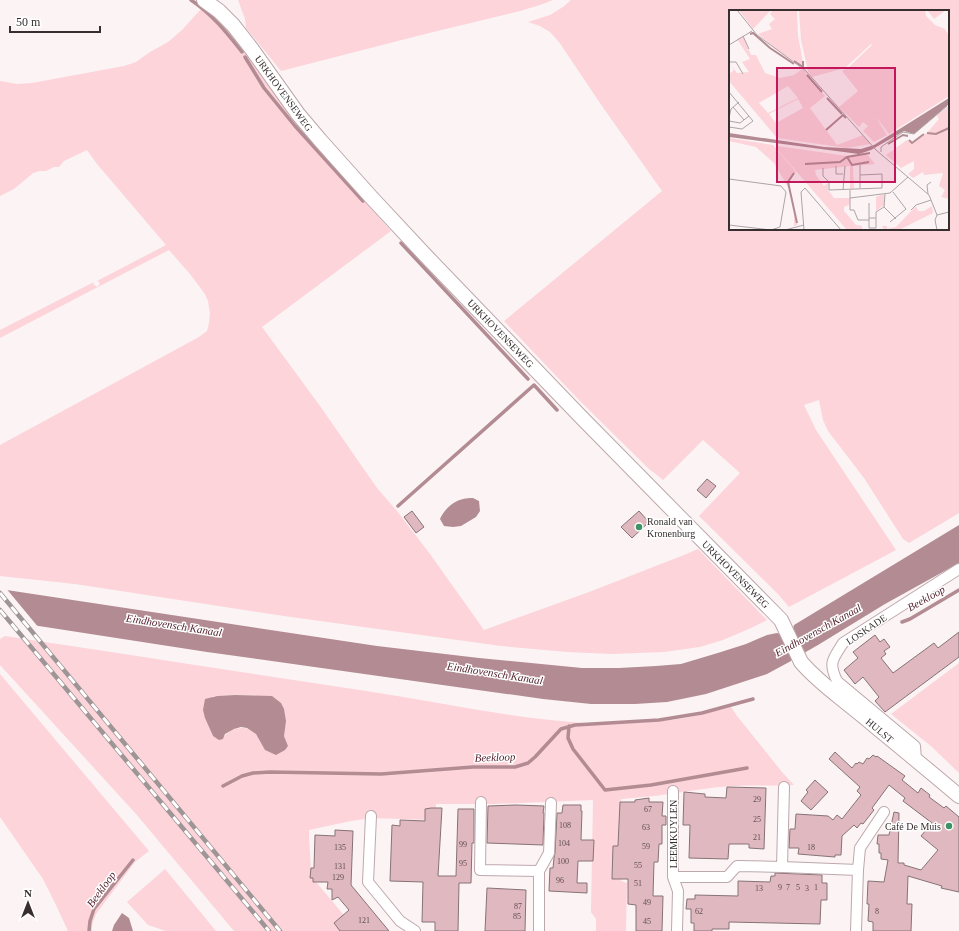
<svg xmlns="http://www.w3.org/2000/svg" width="959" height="931" font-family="Georgia,serif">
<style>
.green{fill:#fcd4da;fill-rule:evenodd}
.water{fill:#b28c92}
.pier{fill:#fcf3f5}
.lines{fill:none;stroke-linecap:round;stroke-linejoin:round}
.stream{stroke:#b28c92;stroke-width:3.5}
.building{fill:#e0b8bf;stroke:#867376}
.street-casing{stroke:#bda8ac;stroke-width:12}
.secondary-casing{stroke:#bda8ac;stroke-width:16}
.street{stroke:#fff;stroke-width:10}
.secondary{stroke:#fff;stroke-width:14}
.rail-casing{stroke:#9d9596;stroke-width:4.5}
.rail{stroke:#fff;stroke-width:3;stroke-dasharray:9;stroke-linecap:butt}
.poi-dot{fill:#3e9366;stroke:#fff;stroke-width:1.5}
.labels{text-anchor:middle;stroke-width:3;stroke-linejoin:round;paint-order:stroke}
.number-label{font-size:8px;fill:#605053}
.street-label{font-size:10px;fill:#362e2f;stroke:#fff}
.poi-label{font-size:10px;fill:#362e2f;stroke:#fff;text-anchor:start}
.water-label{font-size:11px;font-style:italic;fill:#511e2b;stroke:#fff}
.inset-river{fill:none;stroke:#b28c92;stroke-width:2}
.inset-road{fill:none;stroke:#ada4a6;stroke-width:1}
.view{fill:#c2185b;fill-opacity:0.15;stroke:#c2185b;stroke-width:2}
.inset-edge{fill:none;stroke:#362e2f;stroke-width:2}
</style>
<rect width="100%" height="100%" fill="#fcf3f5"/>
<path class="green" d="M238,0H553L543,4L520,11L429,33L281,71L246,28L245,19Z
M571,0H959V513L909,543L903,539L864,478L828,431L823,420L819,400L804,405L816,430L896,550L789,607L778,594L699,516L740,473L703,440L663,480L648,468L578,399L504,321L662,191L602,106L559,42L550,32L540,26L528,22L550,15L563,7ZM730,11H948V229H730Z
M202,8L217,18L227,28L248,54L270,88L303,132L391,231L262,327L320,406L377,488L397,511L430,554L484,630L589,592L684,555L698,549L767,620L751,628L723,640L700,647L664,652L612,654L567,652L501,646L284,616L75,584L0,576V445L199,337L207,331L209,323L210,313L208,301L205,294L190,274L169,250L0,338V330L94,282L93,284L97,287L100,284L99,282L97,281L166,245L97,164L87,150L64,161L59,167H54L46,171H40L33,173L14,189L0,196V81L17,84L32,83L124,66L136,62L150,52L168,42L182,30Z
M5,636C126,654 246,673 366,691C467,706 568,733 670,720C691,718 711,712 731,707L737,716L782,772L794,785C769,786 744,785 719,787C687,791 654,797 621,799V881L627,883L626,931H596V919L591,912L593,800L493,804H436L435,819L433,820L371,818L351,821L309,830V835L311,873L317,883L357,931H234L136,814L0,665V639ZM235,695H255L284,732V736L288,746L260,740C259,738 258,736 256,734C247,724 229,727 223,739L213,736L205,718L213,696Z
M959,663V773L932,747L891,714Z
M0,674L149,851L135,862L96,914L92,925V931H68L56,905L43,879L0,817Z
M165,869L216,931H166L148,925L127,902Z"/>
<path class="water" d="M473,498L479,501L480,511L476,517L461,526L453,527L444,526L440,519C444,510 453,501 463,499C466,498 470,498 473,498Z
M959,525V563L885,604L818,645L804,653L793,656L791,661L767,674L706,694L667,702L635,704H591L543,699L207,652L0,620V589L377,646L479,658L582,668H619L656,666L681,664L721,652L746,644L767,635L777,633L783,635L792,632L794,625Z
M235,695L272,696L281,703L284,709L286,721L284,736L288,746L285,750L276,755L265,750L256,734L247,728L241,727L234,729L225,734L223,739L219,740L213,736L205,718L203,710L205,699L217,696Z
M122,913L129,918L133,931H112L114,925Z"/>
<path class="pier" d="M0,587H5L39,628L0,622Z"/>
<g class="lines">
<path class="stream" d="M191,0C212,14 227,33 242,52
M245,57L264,88L295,126L363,201
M401,243L528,379
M398,506L534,385L557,410
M902,622L910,619L959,590
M569,726L568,738L573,749L605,790L651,785L747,768
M223,786L242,776L253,773L270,772L381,774L473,767H515L528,763L535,757L561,729L575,725L659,720L702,713L753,699
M89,931L90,921L94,909L133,860"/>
</g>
<path class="building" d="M707,479L716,486L706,498L697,490Z
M412,511L424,527L416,533L404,517Z
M639,511L649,522L632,538L621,527Z
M959,632V657L885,712L875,701L879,697L863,677L855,684L844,670L858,658L853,652L875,635L880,642L884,639L890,647L884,651L886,654L881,658L893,673L934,643L938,648Z
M835,752L852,768L856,763L857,764L859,762L863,764L867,758L869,759L873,755L876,757L877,756L905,776L902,780L918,793L921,788L930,795L929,797L944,808L946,806L959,817V892L941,888L942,886L908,876L907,904H912L911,931H873V922L868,921L869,904H867L868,881L884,882L888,860L881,859V853H879V844H877L878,835H889L894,812L899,813L898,863H904V865L921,870L938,850L921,836L932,823L903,801L905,798L889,785L872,808L874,810L863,824L861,823L857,828L854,825L842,836L841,855H835V857L798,854L799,848H789L790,829H795L796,814L828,816L833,820L837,815L842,819L861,795L857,791L860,787L829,759Z
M815,780L828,792L811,810L801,801L808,792L806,790Z
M727,787L766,788L764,849L749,848V844H729L728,859L689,858L690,825H683L684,792L705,794V797L726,798Z
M649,798V802H663L662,816H666V825H662V844H659L658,862H654L653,896H663L662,931H636V905L628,904V879H612L613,846H618L620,802H635V800Z
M516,805L544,806L543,813H544L543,845L487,843L488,806Z
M563,805H581V811H582L581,840H594L593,861H578L577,883H587V893L549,891L550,868H553L554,858L555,853L557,813H562Z
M431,808H442L438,876H456L458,809H474V843H472L471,883H459L458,931H435V922H422L423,882L390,881L392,825L400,826V820L425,821V809Z
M335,830L353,831L351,885L389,931H340L334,923L349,910L338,897L332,900V889H327L328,882H313V878H310L311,868H314L315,835L335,836Z
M775,873L822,875V883H827V900H821L820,924L729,922V929H712V931H694V923H691V909H686L687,899H695V895L738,896V881L770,882L771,876H775Z
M487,888L526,890L525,931H485Z"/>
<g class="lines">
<g class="street-casing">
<path id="street" d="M916,760L915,746L837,681C828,662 833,659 843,643L959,569
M673,791V877L678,891L677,931
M481,802L480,870L539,871
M371,816L368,882L400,921L415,931
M782,867L784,787
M858,870L860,848L884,812
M673,877H727L737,866L782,867L858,870L856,931
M539,931V871L549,853L551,803"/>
</g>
<g class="secondary-casing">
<path id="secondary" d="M204,0L219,11L233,25L251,48L298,114L320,140L371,197L426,256L582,418L781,620L801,662C818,682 840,697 859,713C893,741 926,768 959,796"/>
</g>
<use href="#street" class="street"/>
<use href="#secondary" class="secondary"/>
<g class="rail-casing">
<path id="rail" d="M0,593L280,931
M0,610L269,931"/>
</g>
<use href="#rail" class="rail"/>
</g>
<g class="poi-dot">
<circle cx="639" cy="527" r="4"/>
<circle cx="949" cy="826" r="4"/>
</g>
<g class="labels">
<g class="number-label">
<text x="757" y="802">29</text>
<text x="648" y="812">67</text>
<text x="757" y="822">25</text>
<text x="565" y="828">108</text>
<text x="646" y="830">63</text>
<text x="757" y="840">21</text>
<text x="564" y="846">104</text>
<text x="463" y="847">99</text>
<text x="646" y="849">59</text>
<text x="340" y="850">135</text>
<text x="811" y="850">18</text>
<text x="563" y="864">100</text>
<text x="463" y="866">95</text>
<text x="638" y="868">55</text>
<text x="340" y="869">131</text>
<text x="338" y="880">129</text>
<text x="560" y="883">96</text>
<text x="638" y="886">51</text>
<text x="780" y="890">9</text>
<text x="788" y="890">7</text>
<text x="798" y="890">5</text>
<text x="816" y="890">1</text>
<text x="759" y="891">13</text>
<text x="807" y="891">3</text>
<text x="647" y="905">49</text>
<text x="518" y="909">87</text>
<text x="699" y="914">62</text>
<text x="877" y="914">8</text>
<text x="517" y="919">85</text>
<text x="364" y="923">121</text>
<text x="647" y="924">45</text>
</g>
<g class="street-label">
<text transform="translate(284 93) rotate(54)" y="4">URKHOVENSEWEG</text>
<text transform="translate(501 333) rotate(46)" y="4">URKHOVENSEWEG</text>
<text transform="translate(736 574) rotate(45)" y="4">URKHOVENSEWEG</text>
<text transform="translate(866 629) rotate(-34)" y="4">LOSKADE</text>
<text transform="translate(880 730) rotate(40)" y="4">HULST</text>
<text transform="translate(673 834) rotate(-90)" y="4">LEEMKUYLEN</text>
</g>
<g class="poi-label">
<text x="647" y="525">Ronald van<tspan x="647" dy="12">Kronenburg</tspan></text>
<text x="941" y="830" text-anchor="end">Café De Muis</text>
</g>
<g class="water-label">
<text transform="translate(926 598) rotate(-29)" y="4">Beekloop</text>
<text transform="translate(174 625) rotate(9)" y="4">Eindhovensch Kanaal</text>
<text transform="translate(818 630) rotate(-29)" y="4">Eindhovensch Kanaal</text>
<text transform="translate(495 673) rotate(9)" y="4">Eindhovensch Kanaal</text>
<text transform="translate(495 757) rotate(-2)" y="4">Beekloop</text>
<text transform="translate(101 889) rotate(-54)" y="4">Beekloop</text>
</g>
</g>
<g transform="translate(729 10)">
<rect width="220" height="220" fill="#fcf3f5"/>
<path d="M10,0H42L24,19ZM44,0H68L69,26L75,58L45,38L29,24L43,19L40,14L46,9L41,4ZM70,0H196L197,6L206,15L216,19L220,26V86L160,124L147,107L158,125L145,132L134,121L139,116L134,112L130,117L110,97L129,81L113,61L121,56L143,35L142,34L116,58L83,67L79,61L72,30ZM198,0H217L205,9ZM14,26L22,45H27L36,63L51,68L65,65L73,59L76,61L96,86L81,98L108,135L134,125L142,134L118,138L48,128L0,71V64L5,60L1,54L8,63L20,62L13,52L21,49L8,29ZM59,76L69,88L39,103L30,93ZM69,89L74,98L47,113L40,104ZM220,96V189L212,187L216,180L210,176L214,163L195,165L194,162L184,168L179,164L185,159V151L172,158L157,145L178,130L183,133L198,123L210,109L208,105ZM0,128L44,135L67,162L60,171L68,215L65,216V201L60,179L45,153L27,137L0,131ZM49,136L118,146L138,144L146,154L124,156L125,178L121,179V156L86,160L87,165L95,176L99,173V180L105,188H121L120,195L115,197V201L127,215L133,216V220H118L47,138ZM152,185H155V195L147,201V187ZM187,196L189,201H195L203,196L204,203L170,220H155L153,216H158V219L167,217Z" fill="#fcd4da" fill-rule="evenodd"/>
<path d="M220,88V94L185,124L175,121L142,140L130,144L0,127V123L95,137L132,139L145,135Z" fill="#b28c92"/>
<path class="inset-river" d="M21,24L24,23L41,38L65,54M65,51L74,57V51M78,65L93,82M98,88L113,104M97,120L114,105L117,108M198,123L207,124L220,118M180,130L183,133L195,124M159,134L174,125L179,126M118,147L123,155L140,152M76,154L111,152L118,147L141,143M65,163L59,172L68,213"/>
<path class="inset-road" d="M8,0L28,25L77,61L147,140L200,185L208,205L206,210L208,220M14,26L20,39M0,35L23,21M0,52H7L14,64M0,82L24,111L13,119L0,117M4,97L15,110M0,108L2,99L10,92M0,111L11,113L20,106M152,142V137L174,122L185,124L218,96M131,155V178M107,156V164H114M94,158V166L100,172V180L153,178V164L131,165M0,169L52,176L57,182L51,217L42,220L0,215M114,180L116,156M121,180V200H125L129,210H140M199,184L198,175L202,172M121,188L161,183L179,167M140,193V218H147V208M155,197L167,209M182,200L187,195L202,190M208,205L220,202M140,208H147V202L155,197L156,184M161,212L177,199L164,182M56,220L75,215M75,220L72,182L76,178L112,220"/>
<path class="view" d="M48,58H166V172H48Z"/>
<rect width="220" height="220" class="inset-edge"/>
</g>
<g transform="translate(28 903)" stroke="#ffffff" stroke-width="3" paint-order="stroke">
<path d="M0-3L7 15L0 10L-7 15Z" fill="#362e2f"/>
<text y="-6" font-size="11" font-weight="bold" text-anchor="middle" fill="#362e2f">N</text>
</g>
<path d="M10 26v6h90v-6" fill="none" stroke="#362e2f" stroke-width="2"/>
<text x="16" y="26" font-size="12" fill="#362e2f" stroke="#ffffff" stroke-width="3" paint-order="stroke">50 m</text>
</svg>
